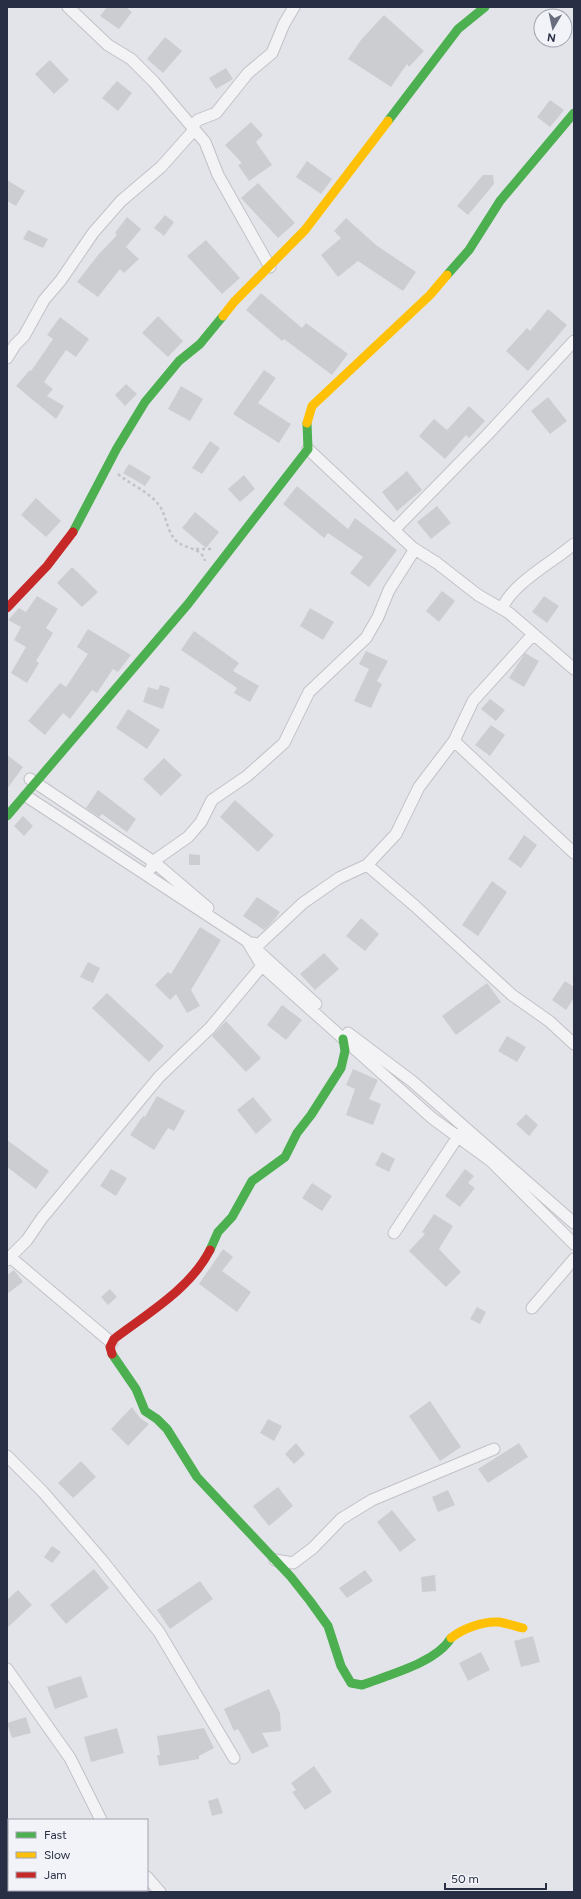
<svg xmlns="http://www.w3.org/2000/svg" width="581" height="1899" font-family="Figtree,sans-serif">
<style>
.building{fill:#cccdd1}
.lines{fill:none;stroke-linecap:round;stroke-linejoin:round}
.street-casing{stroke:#c1c2c7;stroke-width:13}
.path{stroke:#c1c3c9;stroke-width:2.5;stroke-dasharray:3 3;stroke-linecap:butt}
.street{stroke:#f3f3f5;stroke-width:11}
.fast{stroke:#4caf50;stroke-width:9}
.slow{stroke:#ffc107;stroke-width:9}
.jam{stroke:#c62828;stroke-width:9}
</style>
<rect width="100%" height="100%" fill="#e3e4e9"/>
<path class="building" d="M107,7H126L132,12L119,29L100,16Z
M384,15L424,51L409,67L407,64L391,87L348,59L361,40Z
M165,37L182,51L163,73L147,59Z
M50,60L69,80L54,94L35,74Z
M226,68L233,79L216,89L209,78Z
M117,81L132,93L118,111L102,98Z
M550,100L564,110L550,127L537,117Z
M251,122L263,135L256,142L272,165L249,181L238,165L242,163L225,145Z
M307,161L332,179L321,194L296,177Z
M483,175H493L494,184L468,215L457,206Z
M7,180L25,191L16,206L7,201Z
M258,183L295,223L278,238L241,198Z
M165,215L174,222L164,236L154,228Z
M127,217L141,229L126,247L139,259L124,273L120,269L98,297L77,282L98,255L117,235L115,233Z
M346,218L376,245L416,272L403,291L358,261L338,277L321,255L341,238L334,231Z
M28,230L48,239L43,248L23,239Z
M206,240L240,278L222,294L187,256Z
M261,293L302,328L306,323L348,354L332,375L284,339L282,341L246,310Z
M548,309L567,325L528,371L506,351L527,328L530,331Z
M158,316L183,341L168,357L142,333Z
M60,317L89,339L76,357L66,350L44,382L53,389L47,396L64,406L56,419L16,386L30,370L31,371L53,339L47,335Z
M264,370L276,378L258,403L291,424L279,443L233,414Z
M126,384L137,394L125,406L115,395Z
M181,386L203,399L190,421L168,409Z
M548,397L567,421L550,434L531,411Z
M469,406L485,421L469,438L466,435L445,459L419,436L434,419L447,430Z
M210,441L220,448L202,474L192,468Z
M129,464L151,477L145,486L123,473Z
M407,471L422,490L397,511L382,492Z
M244,475L255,489L240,502L228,489Z
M297,486L348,529L355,518L397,550L369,587L350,573L363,557L328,533L324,538L283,504Z
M36,498L61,521L46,537L21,515Z
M437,506L451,523L431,539L417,522Z
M195,512L219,532L206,548L182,528Z
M72,567L98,592L82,607L57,583Z
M442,591L455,601L439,622L426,611Z
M37,596L58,609L46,628L53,633L36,661L39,663L27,683L11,673L26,647L14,640L21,627L8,620L19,608L26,612Z
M544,596L559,606L547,623L532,612Z
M310,608L334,622L323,640L300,626Z
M88,629L131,655L118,672L113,669L97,693L92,690L70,719L63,713L45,735L28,721L60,683L66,687L88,654L77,647Z
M194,631L239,663L233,671L259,686L250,702L234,693L237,688L181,650Z
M366,651L388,661L377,681L382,684L371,708L354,701L369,669L359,664Z
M525,653L539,661L524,687L509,678Z
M160,685L170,688L163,709L143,702L148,687L158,690Z
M490,699L505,710L496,721L481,709Z
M128,709L160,730L147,749L116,728Z
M491,725L505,735L490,756L475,745Z
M7,755L23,767L7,789Z
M164,758L182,775L161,796L143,779Z
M98,790L136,819L127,832L102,814L99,817L86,808Z
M235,800L274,835L258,852L220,817Z
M23,816L33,826L24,836L14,826Z
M524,835L537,845L521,868L508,859Z
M189,854L200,855V865H189Z
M492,881L507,892L478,936L462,925Z
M257,897L280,912L274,920L264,930L243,916Z
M361,918L379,934L365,951L346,936Z
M200,927L221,940L191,990L200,1006L187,1013L176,994L170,1000L155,985L168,972L171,974Z
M324,953L339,969L315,990L300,974Z
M88,962L100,968L93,983L80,977Z
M565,981L574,987V998L566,1010L552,1000Z
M487,983L501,1002L456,1035L442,1016Z
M107,993L164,1046L149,1062L92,1008Z
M282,1005L302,1020L286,1040L267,1025Z
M226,1021L261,1058L246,1072L212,1036Z
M507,1036L526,1047L517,1062L498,1051Z
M353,1069L378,1080L369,1099L381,1104L373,1125L346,1115L355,1089L346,1085Z
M157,1096L185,1111L174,1131L168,1128L154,1150L130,1135L143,1116L145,1117Z
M253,1097L272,1120L256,1134L237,1110Z
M526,1114L538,1125L529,1136L516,1124Z
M7,1140L49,1171L36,1189L7,1167Z
M382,1152L395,1159L389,1172L375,1165Z
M111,1169L127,1178L116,1196L100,1186Z
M465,1169L474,1176L468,1183L475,1188L460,1207L445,1196Z
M312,1183L332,1196L322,1211L302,1198Z
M434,1214L453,1226L439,1249L461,1272L446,1287L409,1251L425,1234L422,1232Z
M223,1249L233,1257L222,1271L251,1292L237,1312L199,1284Z
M14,1270L23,1282L7,1294V1275Z
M110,1289L117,1297L108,1305L101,1297Z
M477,1307L486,1312L480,1324L470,1319Z
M430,1401L461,1447L440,1461L409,1416Z
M132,1407L140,1418L149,1424L128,1446L111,1429Z
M268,1419L282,1426L274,1441L260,1433Z
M296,1443L305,1454L294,1464L285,1454Z
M519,1443L528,1457L488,1483L478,1469Z
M81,1461L96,1477L73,1498L58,1483Z
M278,1487L293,1506L269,1526L253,1506Z
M448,1490L455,1505L438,1512L432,1497Z
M392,1510L416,1540L400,1552L377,1522Z
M52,1546L61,1552L52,1563L44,1557Z
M94,1569L109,1588L66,1624L50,1605Z
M365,1570L373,1581L347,1598L339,1588Z
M435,1575L436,1591L422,1592L421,1577Z
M200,1581L213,1599L170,1629L157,1610Z
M18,1590L32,1605L7,1628V1600Z
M533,1636L540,1662L521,1667L514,1641Z
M481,1652L490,1670L468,1681L459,1663Z
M81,1676L88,1697L55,1709L47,1687Z
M269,1689L280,1713L281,1731L262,1733L269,1746L252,1754L238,1729L234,1731L224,1709Z
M26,1717L31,1733L12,1738L7,1723Z
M117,1728L124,1753L91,1762L84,1737Z
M204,1728L214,1748L199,1756V1759L159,1766L157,1755H160L157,1736Z
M314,1766L332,1792L305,1810L292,1792L296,1790L291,1783Z
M218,1798L223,1813L212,1816L208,1801Z"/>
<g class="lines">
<g class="street-casing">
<path id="street" d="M68,7L108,45L131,59L154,82L205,142L218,175L270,267
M7,358L15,345L24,336L44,300L61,280L93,233L121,201L161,167L194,130L193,125L198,120L216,113L248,73L272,53L284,24L294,7
M308,449L413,548L437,563L478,595L509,613L574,669
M395,529L488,434L574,341
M502,609C511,584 553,562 574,544
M454,741L574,853
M30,779L154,862L208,908
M26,796L247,941L262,966L432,1118L491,1161L574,1244
M367,865L415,906L512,995L549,1021L574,1044
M151,868L158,858L188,837L201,822L212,800L247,776L284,743L309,692L366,638L378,617L389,590L415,549
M253,943L256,944L255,948L303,903L339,878L367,865L396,834L419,787L454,741L473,701L528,640L535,635
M256,949L316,1004
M348,1033L413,1082L574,1223
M394,1233L461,1132
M10,1257L112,1343
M7,1260L27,1240L42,1218L159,1077L210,1028L262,966
M532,1308L574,1259
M7,1456L43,1492L101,1559L159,1632L234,1758
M275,1560L293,1563L313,1548L341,1519L372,1500L494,1449
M7,1669L70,1758L101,1820
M147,1877L160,1892"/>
</g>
<path class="path" d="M118,474C132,486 151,492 161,508C167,519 168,536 179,543C187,549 202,548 205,561
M196,549H213"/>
<use href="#street" class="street"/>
<path class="fast" d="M388,121L458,29L485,7
M447,275L469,250L500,201L574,113
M73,532L117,448L145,402L179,361L200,344L223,316
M7,816L188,604L308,449L307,423
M210,1250L218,1232L232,1217L252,1181L285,1157L297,1133L311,1115L341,1068L345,1051L343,1039
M112,1354L136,1389L145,1411L157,1419L167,1429L197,1477L291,1577L310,1601L328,1626L341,1666L351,1683L362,1685C388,1675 436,1663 451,1638"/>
<path class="slow" d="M223,316L234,302L305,230L388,121
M307,423L312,406L430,295L447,275
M451,1638C462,1629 483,1621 498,1622C506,1623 515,1626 523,1628"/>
<path class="jam" d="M7,608L47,566L73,532
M112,1354L110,1347L114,1339C148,1313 190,1289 210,1250"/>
</g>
<rect width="581" height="1899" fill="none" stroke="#282e44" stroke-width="16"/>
<rect x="8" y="1819" width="140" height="72" fill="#f1f3f8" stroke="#a1a4b0"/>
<rect x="16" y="1832" width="20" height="6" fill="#4caf50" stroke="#a1a4b0"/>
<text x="44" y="1839" font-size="12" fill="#282e44">Fast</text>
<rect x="16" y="1852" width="20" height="6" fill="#ffc107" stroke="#a1a4b0"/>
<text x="44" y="1859" font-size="12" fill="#282e44">Slow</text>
<rect x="16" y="1872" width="20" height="6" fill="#c62828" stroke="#a1a4b0"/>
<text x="44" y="1879" font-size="12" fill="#282e44">Jam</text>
<g transform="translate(553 28) rotate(189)"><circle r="19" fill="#f1f3f8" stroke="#a1a4b0"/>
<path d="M0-3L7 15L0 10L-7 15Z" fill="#696e7e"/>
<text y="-6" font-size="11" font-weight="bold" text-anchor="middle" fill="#282e44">N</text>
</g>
<path d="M445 1883v6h101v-6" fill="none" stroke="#282e44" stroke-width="2"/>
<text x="451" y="1883" font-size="12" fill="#282e44" stroke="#f1f3f8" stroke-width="3" paint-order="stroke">50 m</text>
</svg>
